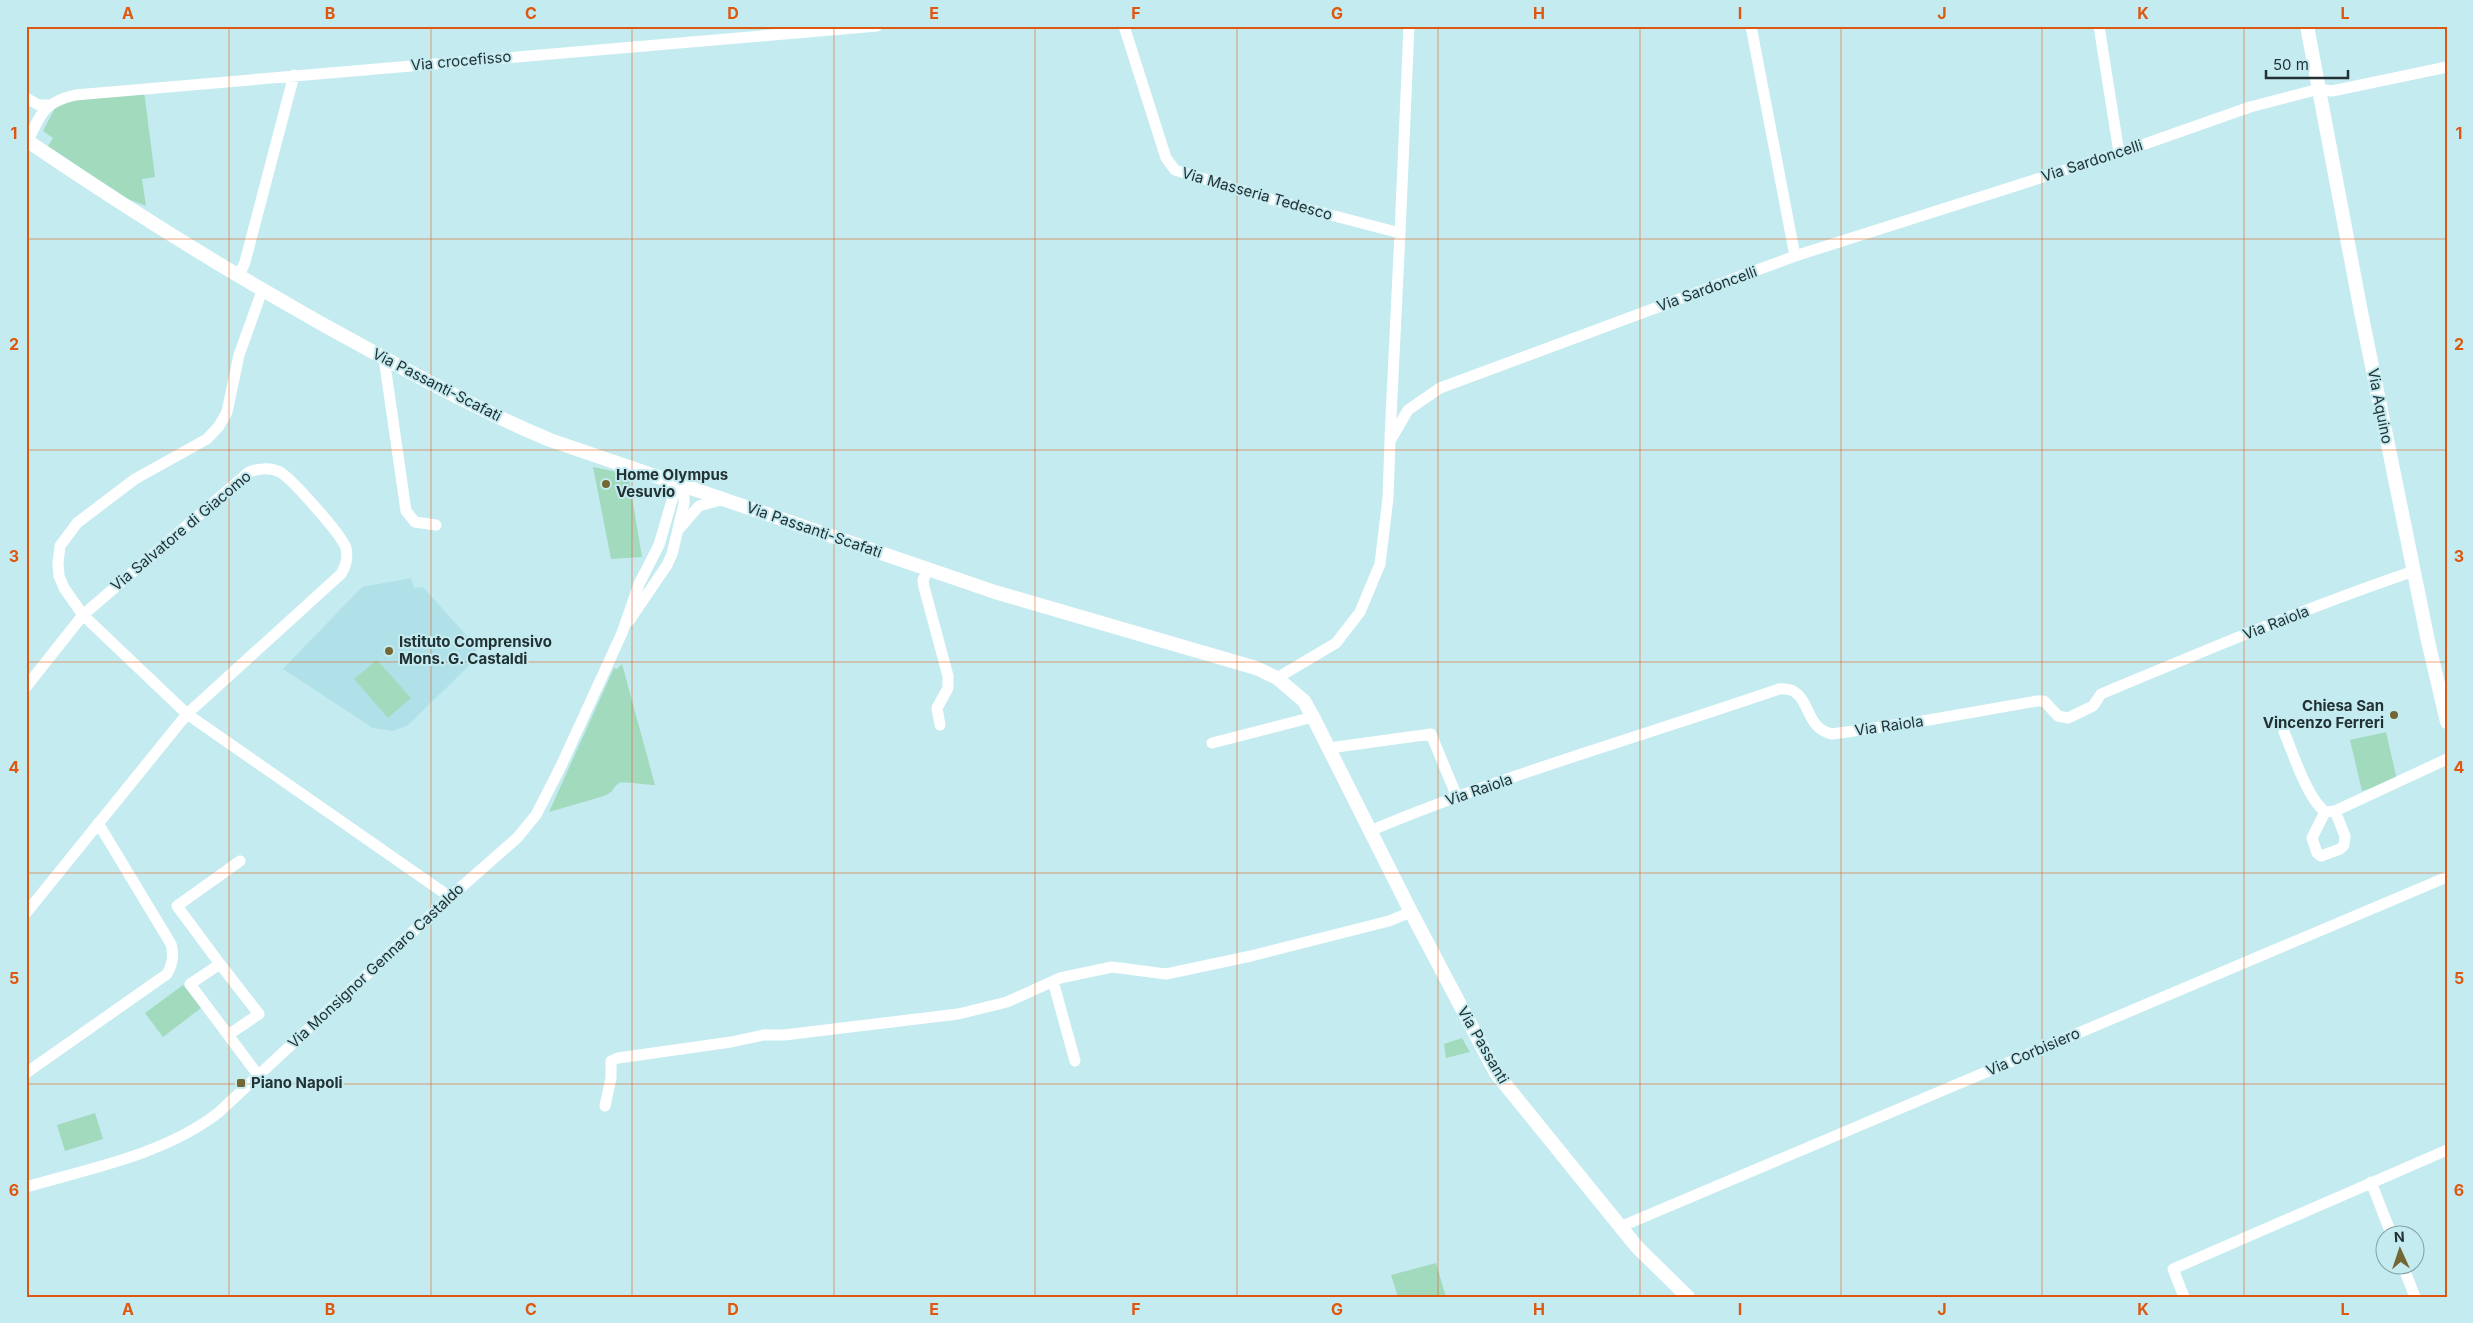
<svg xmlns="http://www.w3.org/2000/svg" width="2473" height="1323" font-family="Inter,sans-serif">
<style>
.built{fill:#b1e1e8}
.green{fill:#a2dabe}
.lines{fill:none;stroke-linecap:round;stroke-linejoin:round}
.minor{stroke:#fff;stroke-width:11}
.tertiary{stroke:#fff;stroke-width:14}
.grid{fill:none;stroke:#de570e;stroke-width:1;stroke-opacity:0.55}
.poi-dot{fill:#736835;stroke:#c4ebf0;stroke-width:2}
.labels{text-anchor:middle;stroke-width:4;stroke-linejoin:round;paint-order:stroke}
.street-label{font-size:15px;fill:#223133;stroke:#c4ebf0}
.poi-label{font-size:15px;font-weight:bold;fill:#223133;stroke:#c4ebf0;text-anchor:start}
.neatline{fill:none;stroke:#de570e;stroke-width:2}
.grid-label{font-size:16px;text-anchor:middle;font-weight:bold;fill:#de570e}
</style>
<rect width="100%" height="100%" fill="#c4ebf0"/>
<path class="built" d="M411,578L414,588L423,587L475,645L478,657L407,726L392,731L373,728L283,669L362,587Z"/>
<path class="green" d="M144,91L155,177L142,179L146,206L128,199L48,146L53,138L43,131L56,106L63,102Z
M593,467L613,471L629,479L642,557L611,559Z
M377,660L411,698L388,718L354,679Z
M622,664L655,785C649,785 621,781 619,783C612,788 614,792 604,796L549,812L614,668L617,669Z
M2386,732L2397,780L2362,791L2350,740Z
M183,985L201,1008L163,1037L145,1013Z
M1462,1038L1470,1052L1446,1058L1444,1044Z
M95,1113L103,1139L65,1151L57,1125Z
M1436,1263L1446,1297H1398L1391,1275Z"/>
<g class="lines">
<path class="minor" d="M1124,26L1166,158L1175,170L1277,201L1400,233L1390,438
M1751,26L1795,256
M2099,26L2119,153
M26,98L39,105H48
M28,141C41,113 43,103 75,95L877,26
M1400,233L1409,26
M239,276L245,262L294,75
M262,291L239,355L227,412L219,426L207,439L135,479L77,523L60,546L58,563L59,576L64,588L83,615L187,714L450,897
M384,358L406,511L415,522L436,525
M679,529L699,506L724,499
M928,569L923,580L924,587L948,676V688L937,708L940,725
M629,621L667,565L672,554L684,504V485
M1277,678L1336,643L1360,612L1380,564L1388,498L1390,441L1408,410L1440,388L1795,256L2125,151L2250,107L2319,89L2332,91L2447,67
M26,687L83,615L249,472C260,468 270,467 280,472C291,478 342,535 346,548C348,557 346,566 341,574L187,714L26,913
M2284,732C2294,755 2306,796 2325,812L2335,811L2447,759
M1212,743L1313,717
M1329,748L1431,734L1457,797
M2325,812L2312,838L2317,853L2321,856L2340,849L2344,845L2345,836L2335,811
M1370,831C1503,775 1643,736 1779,689C1813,686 1801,728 1832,734L1923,721L2037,701H2044L2058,716L2068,718L2093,706L2101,694C2204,651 2308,607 2414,571
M240,861L177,906L220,964L190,984L258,1075
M220,964L259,1014L228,1035
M1053,981L1075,1061
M26,1073L167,974C173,964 174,955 171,944L98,823
M605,1106L611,1078V1061L618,1058L731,1042L763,1035H784L958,1014L1007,1002L1060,978L1112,967L1166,974L1251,956L1389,921L1411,912
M2371,1182L2392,1236
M26,1187C91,1168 163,1155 218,1113L450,897L517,838L536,815L561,766L622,633L639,584L659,545L677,483
M1620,1227L2447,877
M2403,1266L2415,1297
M2184,1297L2173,1269L2447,1150"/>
<path class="tertiary" d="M2307,26L2361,312L2428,641L2447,722
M26,140C142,219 261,292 384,358C438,387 492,416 550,440L995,592L1256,668L1277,678L1290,689L1304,701L1313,717L1411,912L1496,1073L1637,1247L1688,1297"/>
</g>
<path class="grid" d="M229,26V1297M431,26V1297M632,26V1297M834,26V1297M1035,26V1297M1237,26V1297M1438,26V1297M1640,26V1297M1841,26V1297M2042,26V1297M2244,26V1297M26,239H2447M26,450H2447M26,662H2447M26,873H2447M26,1084H2447"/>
<g class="poi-dot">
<circle cx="606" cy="484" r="5"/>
<circle cx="389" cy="651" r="5"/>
<circle cx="2394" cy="715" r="5"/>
<rect x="236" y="1078" width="10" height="10" rx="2.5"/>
</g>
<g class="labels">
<g class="street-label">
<text transform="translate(461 61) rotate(-5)" y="5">Via crocefisso</text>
<text transform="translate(2092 161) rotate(-18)" y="5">Via Sardoncelli</text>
<text transform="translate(1257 194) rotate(16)" y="5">Via Masseria Tedesco</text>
<text transform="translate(1707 289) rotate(-20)" y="5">Via Sardoncelli</text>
<text transform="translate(437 385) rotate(27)" y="5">Via Passanti-Scafati</text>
<text transform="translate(2380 406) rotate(79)" y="5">Via Aquino</text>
<text transform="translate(814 530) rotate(19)" y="5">Via Passanti-Scafati</text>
<text transform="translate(181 531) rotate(-40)" y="5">Via Salvatore di Giacomo</text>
<text transform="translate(2276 623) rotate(-21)" y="5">Via Raiola</text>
<text transform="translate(1889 726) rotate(-8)" y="5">Via Raiola</text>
<text transform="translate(1479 790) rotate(-19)" y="5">Via Raiola</text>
<text transform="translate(376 966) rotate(-43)" y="5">Via Monsignor Gennaro Castaldo</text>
<text transform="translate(1483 1045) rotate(60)" y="5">Via Passanti</text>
<text transform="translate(2033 1052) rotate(-23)" y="5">Via Corbisiero</text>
</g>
<g class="poi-label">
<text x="616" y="480">Home Olympus<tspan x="616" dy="17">Vesuvio</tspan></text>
<text x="399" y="647">Istituto Comprensivo<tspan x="399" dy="17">Mons. G. Castaldi</tspan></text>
<text x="2384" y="711" text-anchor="end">Chiesa San<tspan x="2384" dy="17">Vincenzo Ferreri</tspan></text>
<text x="251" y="1088">Piano Napoli</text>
</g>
</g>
<rect width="2473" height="1323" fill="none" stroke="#c4ebf0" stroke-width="55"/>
<g transform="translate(2400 1250) rotate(357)"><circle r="24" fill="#c4ebf0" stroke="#83a1a4"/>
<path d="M0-4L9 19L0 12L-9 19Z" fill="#736835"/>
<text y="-8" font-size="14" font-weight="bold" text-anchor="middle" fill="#223133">N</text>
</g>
<path d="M2266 70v8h82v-8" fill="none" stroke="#223133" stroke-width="2.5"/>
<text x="2273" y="70" font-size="15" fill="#223133" stroke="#c4ebf0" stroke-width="4" paint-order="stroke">50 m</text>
<rect x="28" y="28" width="2418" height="1268" class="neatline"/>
<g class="grid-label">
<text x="128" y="19">A</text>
<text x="330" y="19">B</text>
<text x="531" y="19">C</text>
<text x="733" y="19">D</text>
<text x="934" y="19">E</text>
<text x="1136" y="19">F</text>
<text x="1337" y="19">G</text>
<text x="1539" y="19">H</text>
<text x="1740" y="19">I</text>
<text x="1942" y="19">J</text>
<text x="2143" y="19">K</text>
<text x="2345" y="19">L</text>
<text x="14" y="139">1</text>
<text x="2459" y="139">1</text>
<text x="14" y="350">2</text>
<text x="2459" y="350">2</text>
<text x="14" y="562">3</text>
<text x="2459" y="562">3</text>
<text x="14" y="773">4</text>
<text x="2459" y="773">4</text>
<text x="14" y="984">5</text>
<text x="2459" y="984">5</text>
<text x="14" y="1196">6</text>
<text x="2459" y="1196">6</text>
<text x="128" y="1315">A</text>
<text x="330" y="1315">B</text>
<text x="531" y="1315">C</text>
<text x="733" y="1315">D</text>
<text x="934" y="1315">E</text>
<text x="1136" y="1315">F</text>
<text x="1337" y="1315">G</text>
<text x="1539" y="1315">H</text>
<text x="1740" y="1315">I</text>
<text x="1942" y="1315">J</text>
<text x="2143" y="1315">K</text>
<text x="2345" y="1315">L</text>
</g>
</svg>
